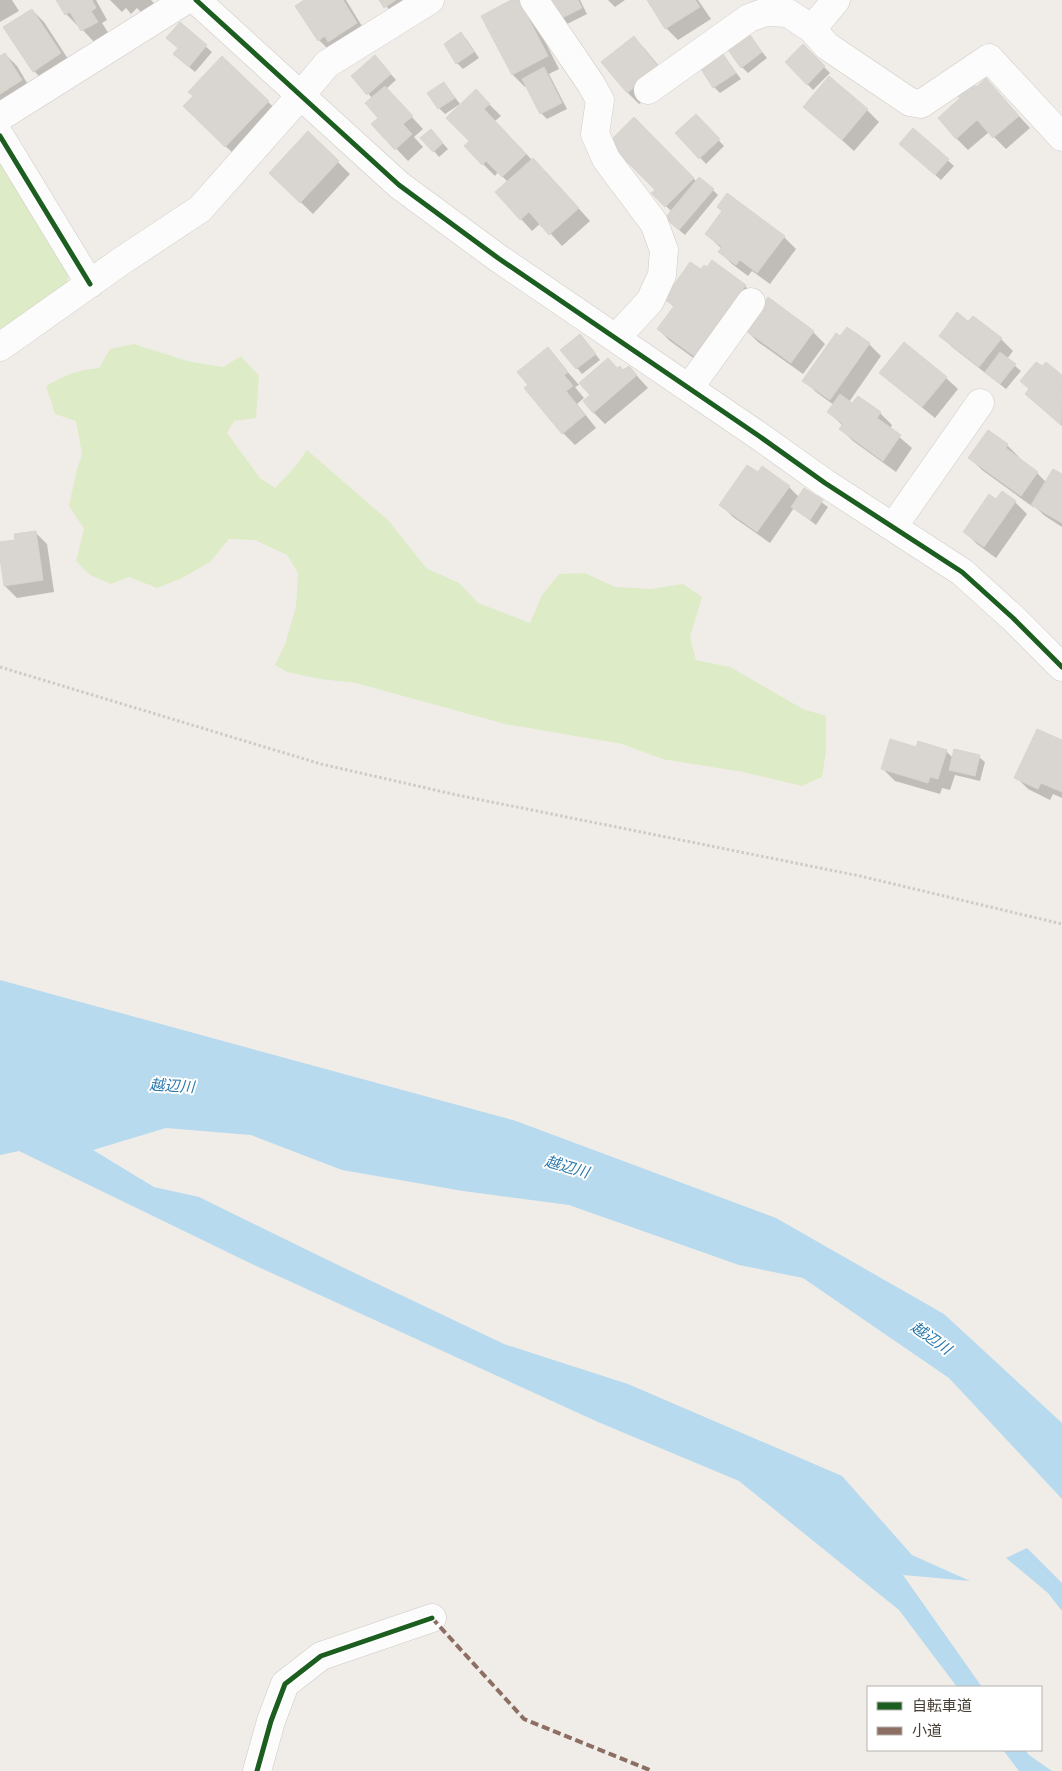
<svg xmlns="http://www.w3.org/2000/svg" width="1062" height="1771" font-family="'Fira Sans Condensed','Noto Sans JP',sans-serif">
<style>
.green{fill:#deebc7}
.water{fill:#b7daef}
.shadow{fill:#0003}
.building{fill:#d9d6d1;stroke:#d8d4ce}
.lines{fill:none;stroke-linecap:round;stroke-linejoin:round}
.minor-casing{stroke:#cecbc6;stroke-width:29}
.path{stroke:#cecbc6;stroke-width:3;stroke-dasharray:2.5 2.5;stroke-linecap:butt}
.minor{stroke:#fdfcfc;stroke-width:28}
.quiet{stroke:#8d6e63;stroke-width:4;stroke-dasharray:8 4;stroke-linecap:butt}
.cycleway-casing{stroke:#fff;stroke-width:8}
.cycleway{stroke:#1b5e20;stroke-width:5}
.labels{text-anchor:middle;stroke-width:4;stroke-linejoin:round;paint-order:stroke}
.water-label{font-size:15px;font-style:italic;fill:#2a78ac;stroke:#fff}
</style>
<rect width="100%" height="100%" fill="#f0ede8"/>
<path class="green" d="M0,156L70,270L66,286L0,335Z
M134,344L187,361L223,367L241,356L259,376L256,418L234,421L227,433L260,478L275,488L294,468L307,450L389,521L426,568L459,583L478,603L530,623L542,595L559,574L585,573L615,587L651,589L683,584L702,597L690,637L696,660L730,667L803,709L826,716V752L822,777L802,786L743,772L662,759L622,744L505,724L356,683L320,679L287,672L275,665L285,644L296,607L298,573L287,555L255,540L229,539L210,562L180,579L157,588L129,577L111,584L90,575L76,561L84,529L69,506L76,473L82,454L76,421L55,414L46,386C65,375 77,370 99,368L110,349Z"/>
<path class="water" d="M0,980L516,1121L776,1218L944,1314L1062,1423V1499L949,1378L803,1278L739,1265L569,1205L463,1191L342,1170L251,1135L166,1128L93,1150L154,1187L199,1197L340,1266L504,1344L628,1384L842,1476L912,1555L970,1581L903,1575L982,1687H957L899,1610L739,1481L598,1422L254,1265L19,1151L0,1155Z
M1027,1548L1062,1583V1611L1048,1593L1006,1558Z
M1003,1750H1025L1029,1755L1052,1771H1019Z"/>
<path class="shadow" d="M0,0H12L19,11L0,22Z
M58,0H96L107,20L102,23L109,34L94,42L79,26H78L66,14Z
M110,0H151L154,3L143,14L137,8L131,14L126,8L122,12Z
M306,0H346L368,36L331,52L319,40Z
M381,0H423L397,19Z
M513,0H519L529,10L559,69L549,74L567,109L547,119L541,113L527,86L525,87L513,75L482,16Z
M550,0H580L587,14L565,25Z
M608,0H625L615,7Z
M649,0H698L711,19L678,40L666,28Z
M32,10L44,22L72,65L46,83L34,71Z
M180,24L212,52L195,72L174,54L179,48Z
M747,33L767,58L748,73L742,67Z
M461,34L467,40L479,58L463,69L457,63Z
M633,38L645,49L670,80L639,104L628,93L603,62Z
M803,46L830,73L813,90L786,62Z
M721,53L741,79L720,93L714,87Z
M5,54L17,66L33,93L0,114V57Z
M380,62L396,80L386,89L423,129L414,137L423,147L408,161L373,124L380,118L372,98L353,76Z
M986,80L1030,128L1006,149L989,132L968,150L956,138L976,88Z
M444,83L460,104L445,114L439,108Z
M268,102L280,113L238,158L196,118Z
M488,103L501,116L495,121L532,160L545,171L590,221L562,246L541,223L532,231L521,219L508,182L498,172L495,176L465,146L470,141L448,118Z
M805,107L867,110L879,122L854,151Z
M696,116L724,146L706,164L677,133Z
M634,119L697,182L713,190L718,195L685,235L672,224V212L653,193L657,190Z
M913,129L954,166L941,180L906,149Z
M308,133L350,174L313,214L283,185Z
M436,136L448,149L439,157L434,151Z
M706,234L784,237L796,249L770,284L752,271L748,276L732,264L720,252L722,249Z
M702,271L745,286L757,298L706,367L670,341L658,329L674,307L666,299Z
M973,317L1001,339L1013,351L1007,359L1021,371L1006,389L952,347L941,335L968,323Z
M746,330L813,332L825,344L803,374L758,342Z
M841,338L869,344L881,356L849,402L852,405L858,397L880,413L892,425L890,429L912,448L896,472L853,441L841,429L843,426L829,412L834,405L816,392L804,380Z
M586,342L600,360L582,374L562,350Z
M548,349L579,385L575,387L584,398L577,404L596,428L575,445L563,433L530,386Z
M1046,363L1062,376V426L1026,394Z
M629,367L648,388L605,424L593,412L592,396L618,369L624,372Z
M881,372L946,378L958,389L935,418L893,384Z
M989,432L1007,445L1019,457L1018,459L1037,473L1046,482L1062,476V527L1045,516L1034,506L1033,507L982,470L970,458Z
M758,474L789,487L799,497L804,489L828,507L816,525L794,508L770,543L733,517L721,505Z
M996,501L1015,502L1027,514L996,558L977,544L965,532Z
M35,532L47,544L54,592L17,598L5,586L0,543L16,541Z
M1062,742V798L1053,794L1050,800L1028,789L1016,777Z
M917,749L946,751L953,758L979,757L985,762L980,781L955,775L950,790L942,788L940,794L895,781L883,769Z"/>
<path class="building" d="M56,0H92L96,8L91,11L98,22L81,31L70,12L65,15Z
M304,0H343L357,23L328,42L325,36L318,41L295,6Z
M379,0H396L384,8Z
M511,0H519L548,56L512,75L481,16Z
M549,0H578L582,8L558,20Z
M647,0H695L700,7L665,29Z
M32,9L61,53L33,72L3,27Z
M180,22L207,45L189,67L173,54L178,48L166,38Z
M461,32L474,52L456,64L444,44Z
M748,32L762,52L741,68L726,47Z
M634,36L659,68L627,93L601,62Z
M803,44L825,66L807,85L785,62Z
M721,51L736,73L713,88L699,66Z
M5,53L22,80L0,94V56Z
M375,55L391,74L367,95L351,76Z
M222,56L269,101L225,147L183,106L193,96L188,92Z
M544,67L562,103L540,114L522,79Z
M829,76L868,109L842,140L803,107Z
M986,78L1019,116L993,138L977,120L956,139L938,118L960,98L956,94L971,81L976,87Z
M444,82L455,98L438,109L427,93Z
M385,86L413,116L403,124L412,134L395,150L371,124L378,118L365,103Z
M476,89L490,104L484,109L526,154L502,177L486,161L482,165L464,146L469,141L446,118Z
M696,114L720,139L699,159L675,133Z
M634,117L694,178L665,207L651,193L655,190L608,143Z
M913,128L949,159L935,175L899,144Z
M431,129L443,143L433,152L420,138Z
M308,131L339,161L300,203L269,173Z
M533,158L579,208L549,235L529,212L520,220L495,192Z
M699,177L714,189L679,230L665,218Z
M727,193L785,236L757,273L740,260L736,265L718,252L722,247L705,234L722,211L717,207Z
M712,260L746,285L694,356L657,329L674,306L664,299L690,262L701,269L704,265L707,267Z
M768,297L814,331L791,363L745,330Z
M957,312L968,321L973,316L1002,338L979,367L939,336Z
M847,327L870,343L830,400L802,381L836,333L840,336Z
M580,334L596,354L576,369L560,350Z
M904,342L947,377L922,407L879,373Z
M548,347L568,372L564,375L573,386L566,391L585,415L562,434L524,388L528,385L517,372Z
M1000,352L1016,364L1000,384L985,372Z
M608,358L617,368L620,366L623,370L629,366L637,375L593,413L583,401L590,395L579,383Z
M1036,362L1042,366L1046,362L1062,375L1061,425L1025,394L1029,389L1020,381Z
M840,394L852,403L858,396L881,412L877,418L901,435L883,461L839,429L843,424L827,412Z
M988,430L1008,444L1006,448L1038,472L1021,496L968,458Z
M747,465L758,472L762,466L790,486L757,532L719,505Z
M1053,469L1062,474V523L1031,505Z
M804,488L823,500L810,520L791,507Z
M1002,491L1016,501L984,547L963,532L989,494L996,499Z
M36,531L43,580L4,586L0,558V542L15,540L14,534Z
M1037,729L1062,740V792L1041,783L1038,789L1014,778Z
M890,739L916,747L918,741L947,750L938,779L930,777L928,783L881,769Z
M954,749L980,755L975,776L949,770Z"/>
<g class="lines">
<g class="minor-casing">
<path id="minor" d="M196,0L399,185L498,258L759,436L825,483L962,572L1013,618L1062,667
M534,0L591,84L600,100L595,134L606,159L654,223L664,250L662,275L650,301L616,338
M812,29L827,46L910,102L921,104L989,58L1062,137
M648,90L749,18L766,12L788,13L812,29L836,0
M0,117L186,0
M0,136L90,284
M0,347L120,262L200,209L301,95L327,64L430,0
M689,388L751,302
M893,527L980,403
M257,1771L271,1721L285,1684L321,1656L432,1618"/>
</g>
<path class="path" d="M0,667L321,764L457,795L860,876L1062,924"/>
<use href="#minor" class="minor"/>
<path class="quiet" d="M432,1618L524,1719L652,1771"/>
<g class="cycleway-casing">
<path id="cycleway" d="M196,0L399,185L498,258L759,436L825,483L962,572L1013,618L1062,667
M0,136L90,284
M257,1771L271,1721L285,1684L321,1656L432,1618"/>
</g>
<use href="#cycleway" class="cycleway"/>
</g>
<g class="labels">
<g class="water-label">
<text transform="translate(172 1086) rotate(3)" y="5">越辺川</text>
<text transform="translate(567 1167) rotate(16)" y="5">越辺川</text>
<text transform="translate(931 1338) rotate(35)" y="5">越辺川</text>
</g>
</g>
<rect x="867" y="1686" width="175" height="65" fill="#ffffff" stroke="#b5b2ae"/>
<rect x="877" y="1702" width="25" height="8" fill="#1b5e20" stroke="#b5b2ae"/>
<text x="912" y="1711" font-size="15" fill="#453e34">自転車道</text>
<rect x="877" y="1727" width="25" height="8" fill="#8d6e63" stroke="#b5b2ae"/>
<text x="912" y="1736" font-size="15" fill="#453e34">小道</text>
</svg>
